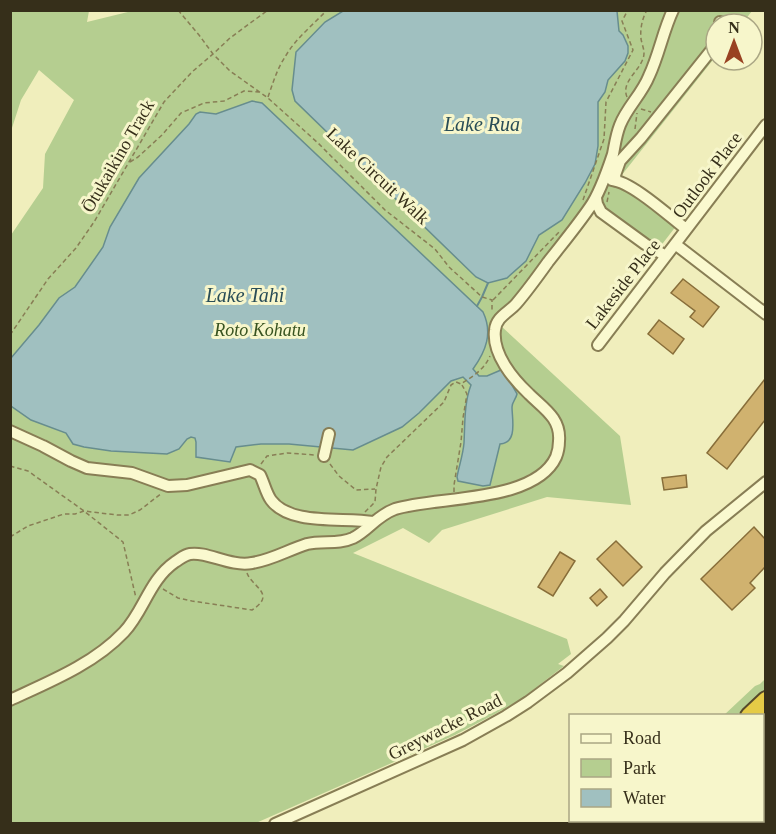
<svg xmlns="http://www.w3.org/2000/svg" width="776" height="834" font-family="Georgia,serif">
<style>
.green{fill:#b5ce90}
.water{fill:#a0c0c0;stroke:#678d8e;stroke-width:1.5}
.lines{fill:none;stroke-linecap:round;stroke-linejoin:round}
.stream{stroke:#678d8e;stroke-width:2}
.building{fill:#d0b26f;stroke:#886e3a;stroke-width:1.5}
.minor-casing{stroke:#887e55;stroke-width:14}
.highway-casing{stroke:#55492a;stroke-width:20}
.path{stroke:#887e55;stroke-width:1.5;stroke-dasharray:4.5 3;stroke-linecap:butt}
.minor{stroke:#faf9cf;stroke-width:10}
.highway{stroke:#e5cb46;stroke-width:16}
.labels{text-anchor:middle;stroke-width:6;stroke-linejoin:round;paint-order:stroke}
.street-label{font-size:18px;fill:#362f1a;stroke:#f7f6cb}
.park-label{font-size:18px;font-style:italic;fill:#385320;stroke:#f7f6cb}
.water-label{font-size:20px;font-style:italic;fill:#294d57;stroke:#f7f6cb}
</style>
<rect width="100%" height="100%" fill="#f0eebc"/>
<path class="green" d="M136,10L752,11L742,24H716V56L621,176L680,221L653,256L594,210L501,326L620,436L631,505L547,497L442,530L429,543L403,528L353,553L567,639L571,654L558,664L564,666L520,700L495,714L455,735L256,823H11V235L43,188L45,154L74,100L39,70L21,100L11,131V11H89L87,22Z
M765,679V690L737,715L723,716L755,686L760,684Z"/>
<path class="water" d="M343,11H617L619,31L623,35L628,46V53L625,61L608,80L605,92L598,102V146L595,164L585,183L562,220L539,235L526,261L507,278L488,283L476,277L295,101L292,90L296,52L325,22Z
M252,101L262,103L483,312C493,333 486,351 473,369L479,376H487L501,370L509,380L517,394C516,399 512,402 512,407C512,419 518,443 500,444L490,485L483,486L458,481L457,477C459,466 463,455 464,443C465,424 464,403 471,385L463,377L451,381L419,413L402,427L353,450L289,444H261L236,447L230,462L196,457V442L195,438L191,437L187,439L179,449L167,454L111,451L84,447L73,444L66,433L31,420L11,406V358L39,325L59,298L75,287L103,247L110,227L139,178L189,124L196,114L200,112L216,114Z"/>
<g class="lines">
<path class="stream" d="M477,306L482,297L488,283"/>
</g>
<path class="building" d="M683,279L719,307L703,327L690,317L695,311L671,293Z
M659,320L684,339L673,354L648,334Z
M765,379V420L727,469L707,453Z
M686,475L687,487L664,490L662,478Z
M754,527L765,539V567L750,583L755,588L732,610L701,579Z
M616,541L642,567L623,586L597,559Z
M560,552L575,561L553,596L538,587Z
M600,589L607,597L597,606L590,598Z"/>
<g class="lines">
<g class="minor-casing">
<path id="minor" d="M720,22V24
M612,180C632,182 669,216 686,229
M616,181L615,175L620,161L641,138L713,48L716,42
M596,198L597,204L601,212L645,244L666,256
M675,244L766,314
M598,345L766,125
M10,431L43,446L71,461L87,468L132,473L168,486L187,485L250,470L260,475C264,483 266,493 271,500C290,526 343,517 373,522
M324,456L329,434
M10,700C49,682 94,664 124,632C144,611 149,580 175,562C180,559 184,555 190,554C207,551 230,567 252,563C272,560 288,550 307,544C322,540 338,545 353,538C369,530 376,516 395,509C437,496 535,503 556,457C558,452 559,446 559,441C561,418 543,408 529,394C513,379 492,354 495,330C496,317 509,312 516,304C528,290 538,276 548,262C562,244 577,226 590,207C600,193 608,169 613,154C615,144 616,135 620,125C627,107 642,94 649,76C659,55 663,31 673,10
M275,824L463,740L506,716L528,702L567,673L607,638L624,621L665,573L706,531L766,482"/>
</g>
<g class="highway-casing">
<path id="highway" d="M749,716L766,700
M762,721L766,718
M630,824L634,820
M651,824L654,820"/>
</g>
<path class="path" d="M178,10L199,35L213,54L230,38L268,10
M268,97C273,83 277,69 285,57C295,39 313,25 327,10
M627,97C620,80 644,69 644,53C644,49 642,44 641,39C640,29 642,19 647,10
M641,109L651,112
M635,129L637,113
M130,162L138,157L162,135L181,113L204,103L224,101L244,91L259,92
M583,200L604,139L606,102L633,50L622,21L628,10
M607,202L609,192
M493,300L559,232
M10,335L48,279L76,248L94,222L164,102L192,72L213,54L230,71L268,98L318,143L385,210L435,249L449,267L482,297L492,300V312
M261,464L267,456L287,453L315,455
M330,464L339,476L356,490L375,489
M10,466L28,471L84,511L123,542L136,598
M454,492V485L461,442L463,418L467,394L462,385
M365,512L375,502L376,489L381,467L387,457L444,402L451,385L456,382L461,384C473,376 484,370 490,356
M10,537L28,526L64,514H75L84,511L117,515H129L140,510L162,493
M163,589L178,598L192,601L252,610C277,594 252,587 247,573"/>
<use href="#minor" class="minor"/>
<use href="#highway" class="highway"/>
</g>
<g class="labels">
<g class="street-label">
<text transform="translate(118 156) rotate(-60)" y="6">Ōtukaikino Track</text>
<text transform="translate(707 175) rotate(-53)" y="6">Outlook Place</text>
<text transform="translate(378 176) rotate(43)" y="6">Lake Circuit Walk</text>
<text transform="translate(623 284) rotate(-52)" y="6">Lakeside Place</text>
<text transform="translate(445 727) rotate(-27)" y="6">Greywacke Road</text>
</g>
<g class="park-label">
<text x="260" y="336">Roto Kohatu</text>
</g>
<g class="water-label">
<text x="482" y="131">Lake Rua</text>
<text x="245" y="302">Lake Tahi</text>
</g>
</g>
<rect width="776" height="834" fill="none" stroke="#362f1a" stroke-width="24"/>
<rect x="569" y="714" width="195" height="108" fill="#f7f6cb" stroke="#aaa684" stroke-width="1.5"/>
<rect x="581" y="734" width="30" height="9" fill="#faf9cf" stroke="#aaa684" stroke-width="1.5"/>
<text x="623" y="744" font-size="18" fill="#362f1a">Road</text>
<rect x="581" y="759" width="30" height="18" fill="#b5ce90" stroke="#aaa684" stroke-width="1.5"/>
<text x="623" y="774" font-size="18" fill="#362f1a">Park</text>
<rect x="581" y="789" width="30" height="18" fill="#a0c0c0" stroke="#aaa684" stroke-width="1.5"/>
<text x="623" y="804" font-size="18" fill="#362f1a">Water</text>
<g transform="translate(734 42)"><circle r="28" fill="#f7f6cb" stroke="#aaa684" stroke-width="1.5"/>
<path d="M0-4.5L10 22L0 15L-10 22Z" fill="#994222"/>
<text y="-9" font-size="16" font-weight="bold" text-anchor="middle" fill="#362f1a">N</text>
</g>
</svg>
